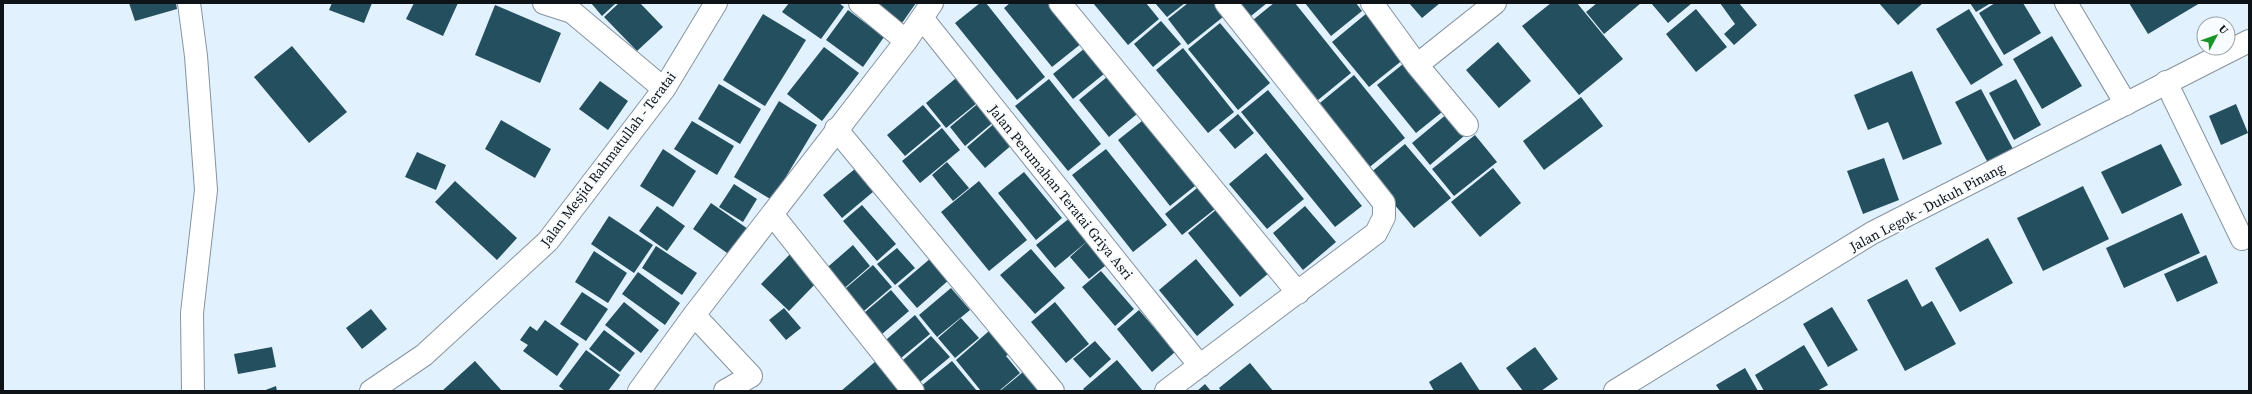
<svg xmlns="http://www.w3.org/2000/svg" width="2252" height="394" font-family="'Source Serif 4',serif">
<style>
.building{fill:#244f5e}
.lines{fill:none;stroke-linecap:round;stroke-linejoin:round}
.minor-casing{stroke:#8694a0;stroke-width:24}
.tertiary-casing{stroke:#8694a0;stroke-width:24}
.minor{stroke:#fff;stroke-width:22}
.tertiary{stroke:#fff;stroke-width:22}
.labels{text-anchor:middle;stroke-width:4;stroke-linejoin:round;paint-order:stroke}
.street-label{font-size:14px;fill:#0e1317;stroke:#f9fcfe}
</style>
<rect width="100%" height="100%" fill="#e1f1fd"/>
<path class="building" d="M129,3H176L177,9L135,21Z
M332,3H372L364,23L329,10Z
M414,3H458L443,36L406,19Z
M591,3H616L602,16Z
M619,3H640L663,27L637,51L604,17Z
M789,3H839L844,7L821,39L782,12Z
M874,3H916L902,23Z
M980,3H986L1045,77L1017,100L955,23Z
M1010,3H1058L1087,39L1052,67L1004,8Z
M1093,3H1146L1159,19L1128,45Z
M1155,3H1185L1167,17Z
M1188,3H1221L1228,13L1188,45L1168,19Z
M1240,3H1267L1251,16Z
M1274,3H1295L1351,73L1318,100L1253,20Z
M1305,3H1356L1362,11L1331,36Z
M1409,3H1440L1422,18Z
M1551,3H1577L1623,59L1579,95L1522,26Z
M1597,3H1641L1604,34L1586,12Z
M1651,3H1692L1668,23Z
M1720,3H1739L1757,25L1734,45L1724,34L1735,24Z
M1879,3H1923L1898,25Z
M1970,3H1991L1976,12Z
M1995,3H2023L2041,33L2004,55L1979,13Z
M2129,3H2200L2148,34Z
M495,5L561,33L540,83L475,55Z
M1696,9L1727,47L1696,72L1666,34Z
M1969,9L2003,65L1971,85L1936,29Z
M848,10L884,37L863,67L826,40Z
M1367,13L1404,59L1369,87L1332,42Z
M763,14L806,40L765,106L723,80Z
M1161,21L1181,44L1153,67L1134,44Z
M1220,23L1270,83L1238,110L1188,49Z
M2052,36L2082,86L2042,109L2013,59Z
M1498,42L1531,81L1499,108L1466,70Z
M1090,44L1110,69L1073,99L1053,74Z
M292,46L347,112L309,143L254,77Z
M824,47L859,73L822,121L787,94Z
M1183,48L1234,112L1208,133L1156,70Z
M1408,60L1447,108L1416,133L1377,85Z
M1912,71L1942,144L1903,160L1888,122L1868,130L1854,95Z
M961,74L982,99L946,128L926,103Z
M1354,75L1405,138L1366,170L1315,107Z
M1107,77L1137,114L1109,137L1079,100Z
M1049,79L1101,144L1068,171L1015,106Z
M2016,79L2041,125L2014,140L1989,93Z
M600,81L628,101L608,130L579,109Z
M719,84L761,109L740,144L698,119Z
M1981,89L2013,149L1988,163L1955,102Z
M1268,90L1362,206L1335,227L1241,112Z
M1581,97L1603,126L1544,170L1523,141Z
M779,101L817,125L772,200L734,177Z
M981,101L996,120L965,146L950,127Z
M2236,104L2248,133L2221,145L2209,116Z
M923,105L941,126L905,156L887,135Z
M1453,109L1471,130L1430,165L1412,143Z
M1238,114L1254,133L1235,149L1219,130Z
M501,120L551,149L535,178L485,149Z
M692,121L734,146L717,175L674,149Z
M1142,121L1195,186L1170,206L1118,140Z
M996,122L1014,143L985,168L967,147Z
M942,128L960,150L920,183L902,161Z
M1475,135L1497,162L1454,196L1432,169Z
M1405,144L1451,198L1414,228L1369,174Z
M2161,144L2182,185L2122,214L2101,172Z
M663,149L696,171L673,207L640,186Z
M1106,149L1167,225L1133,252L1072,175Z
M417,152L446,165L436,190L405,177Z
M1266,153L1304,199L1267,229L1229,184Z
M1884,158L1899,200L1863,214L1847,171Z
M947,162L969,188L953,201L932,175Z
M861,164L880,186L842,218L823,195Z
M1493,168L1521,203L1480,237L1451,202Z
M1024,172L1062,218L1036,240L998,193Z
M455,181L517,238L497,260L435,202Z
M979,181L1027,240L989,271L941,212Z
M734,184L757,199L743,222L719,207Z
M1202,184L1220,205L1182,235L1165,214Z
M2083,186L2109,239L2043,271L2017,218Z
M711,203L748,229L730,255L693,229Z
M862,205L896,244L877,261L843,221Z
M657,206L685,226L667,251L639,231Z
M1305,206L1336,242L1303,270L1273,233Z
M1217,209L1269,273L1240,297L1188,233Z
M2182,213L2200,253L2124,288L2106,248Z
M609,216L653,245L634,273L591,244Z
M1071,217L1090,239L1055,268L1036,245Z
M1091,238L1111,261L1089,279L1070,257Z
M1988,238L2013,283L1960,312L1935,268Z
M853,245L870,266L840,292L822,272Z
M656,246L697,273L682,295L642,268Z
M897,248L915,268L895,285L877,264Z
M1031,249L1065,288L1035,314L1000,275Z
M594,251L627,273L608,303L575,282Z
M792,252L820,279L789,311L761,284Z
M2206,255L2218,283L2177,302L2164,274Z
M931,258L950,279L917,308L898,286Z
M1196,259L1234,305L1197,336L1159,290Z
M873,265L892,287L858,316L839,294Z
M1101,271L1134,309L1115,326L1082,287Z
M638,272L680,303L665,325L622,294Z
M1907,279L1922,307L1932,301L1956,344L1905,371L1867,300Z
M951,288L970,310L937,337L919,315Z
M891,290L909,311L875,340L858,318Z
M582,292L608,309L586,341L560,324Z
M624,302L659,330L641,353L605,325Z
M1055,302L1089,344L1066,363L1031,322Z
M1832,307L1858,350L1828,367L1803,324Z
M784,308L801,328L786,340L769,320Z
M371,309L387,329L362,349L346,328Z
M1139,310L1175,352L1152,372L1117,329Z
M915,315L930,334L895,363L880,345Z
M961,318L979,338L955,358L938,338Z
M545,320L579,344L557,376L523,351L528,345L520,340L530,326L537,331Z
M604,330L635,353L620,372L589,349Z
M989,331L1009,354L1006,356L1020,373L999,391H981L956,360Z
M931,336L950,357L914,387L896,366Z
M1095,341L1111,359L1090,378L1073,359Z
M1804,345L1828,385L1817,391H1764L1755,375Z
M272,347L276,367L238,374L234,354Z
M1535,347L1558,379L1541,391H1523L1506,368Z
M586,350L620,375L608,391H565L559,386Z
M1117,360L1143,391H1085L1083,389Z
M475,361L502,391H442Z
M876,361L901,391H841Z
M952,361L977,391H923L920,387Z
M1461,362L1480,391H1434L1429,382Z
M1250,363L1273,391H1221L1219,388Z
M1745,368L1758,391H1720L1716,385Z
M1023,372L1039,391H1000Z
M1205,384L1211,391H1197Z
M276,386L277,391H263Z"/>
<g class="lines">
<g class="minor-casing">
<path id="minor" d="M544,3L572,12L664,89
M860,3L906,41
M1060,3L1298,293
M1372,3L1417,65L1467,125
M2066,3L2126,104
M922,18L1200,366
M1417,65L1495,3
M2166,82L2242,239
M836,129L1053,391
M772,214L913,391
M694,315L751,376L725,391
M371,391L424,355L548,241L664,89L716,3
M639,391L694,315L906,41L932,3
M1166,391L1376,233L1384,217V203L1226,3"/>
</g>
<g class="tertiary-casing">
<path id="tertiary" d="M189,3L196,56L206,190L192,313L193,391
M1615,391L1872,233L2249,41"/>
</g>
<use href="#minor" class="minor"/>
<use href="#tertiary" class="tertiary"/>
</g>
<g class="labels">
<g class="street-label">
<text transform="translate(608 159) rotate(-53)" y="5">Jalan Mesjid Rahmatullah - Teratai</text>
<text transform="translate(1061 192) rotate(51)" y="5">Jalan Perumahan Teratai Griya Asri</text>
<text transform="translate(1927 207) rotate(-28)" y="5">Jalan Legok - Dukuh Pinang</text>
</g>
</g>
<rect width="2252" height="394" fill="none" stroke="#0e1317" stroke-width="8"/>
<g transform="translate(2216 36) rotate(49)"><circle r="19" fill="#f9fcfe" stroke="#9b9fa2"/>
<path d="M0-3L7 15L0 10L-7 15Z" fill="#189527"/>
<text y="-6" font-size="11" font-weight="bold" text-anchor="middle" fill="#0e1317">U</text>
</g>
</svg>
